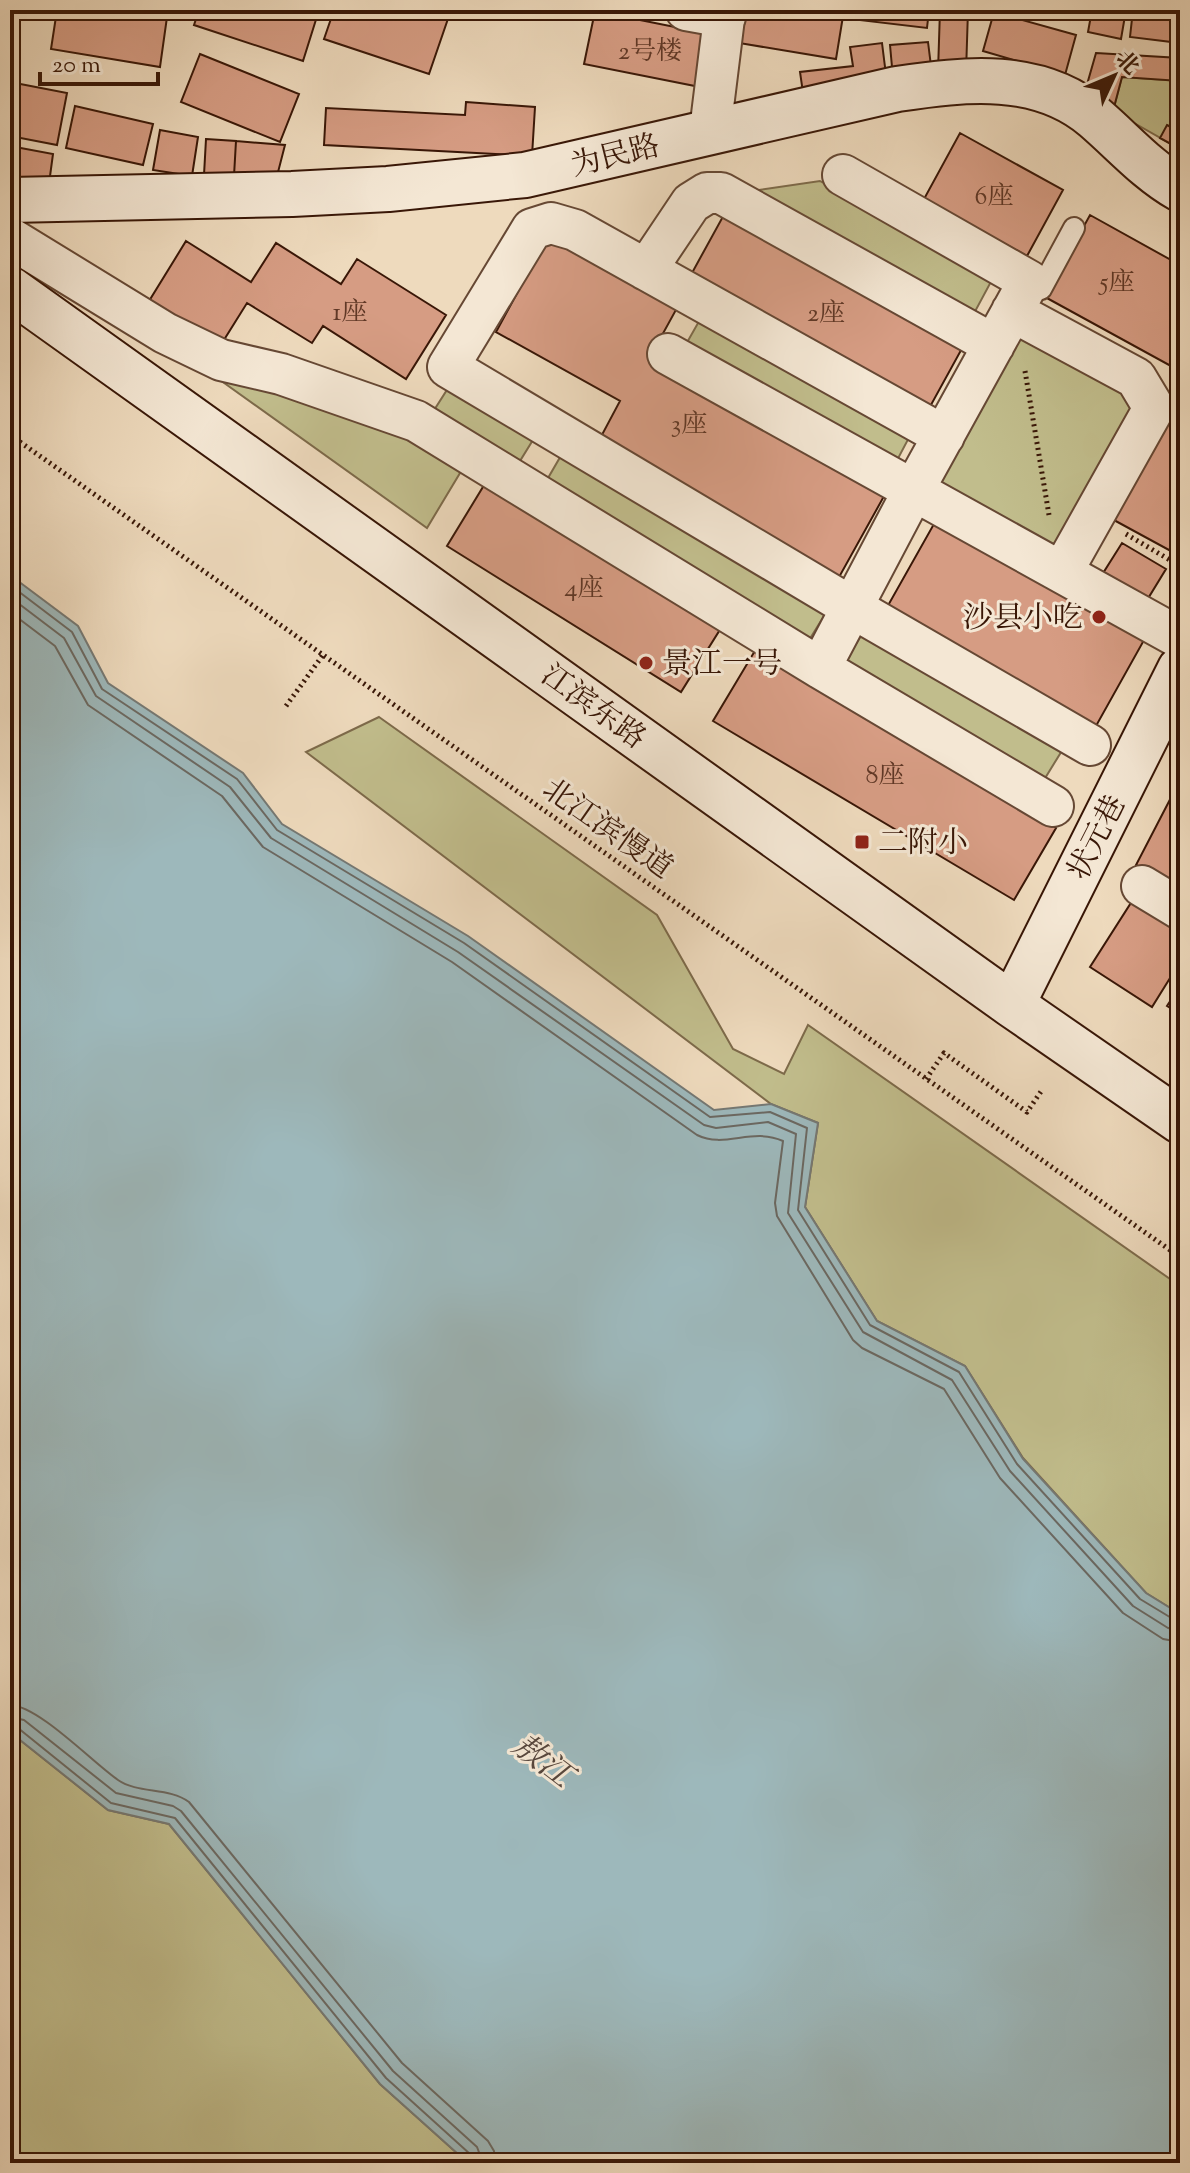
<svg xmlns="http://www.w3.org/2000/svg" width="1190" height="2173" font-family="'Sorts Mill Goudy','Noto Serif SC',serif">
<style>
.green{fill:#c1bd8c;stroke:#7d6a4a;stroke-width:2}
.water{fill:#9db8bb;stroke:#757873;stroke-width:2}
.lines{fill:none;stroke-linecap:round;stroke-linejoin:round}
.shore{stroke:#6b6861;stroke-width:2}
.building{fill:#d69c83;stroke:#391707;stroke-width:2}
.lane-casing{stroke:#664834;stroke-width:24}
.street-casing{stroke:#664834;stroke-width:44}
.secondary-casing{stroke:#391707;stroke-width:48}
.path{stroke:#391707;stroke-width:5;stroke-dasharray:2 4;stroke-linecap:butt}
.lane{stroke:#f4e7d4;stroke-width:20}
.street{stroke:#f4e7d4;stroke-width:40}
.secondary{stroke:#f4e7d4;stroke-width:44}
.poi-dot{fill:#8f2418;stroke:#f4e7d4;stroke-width:3}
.labels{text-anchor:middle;stroke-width:6;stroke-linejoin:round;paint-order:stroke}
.number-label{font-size:26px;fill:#603826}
.street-label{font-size:30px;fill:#391707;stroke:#f4e7d4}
.poi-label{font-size:30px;fill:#391707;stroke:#f4e7d4;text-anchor:start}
.water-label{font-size:32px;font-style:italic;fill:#57473d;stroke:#f4e7d4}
</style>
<rect width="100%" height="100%" fill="#eedabd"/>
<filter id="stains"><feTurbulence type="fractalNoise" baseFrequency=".0025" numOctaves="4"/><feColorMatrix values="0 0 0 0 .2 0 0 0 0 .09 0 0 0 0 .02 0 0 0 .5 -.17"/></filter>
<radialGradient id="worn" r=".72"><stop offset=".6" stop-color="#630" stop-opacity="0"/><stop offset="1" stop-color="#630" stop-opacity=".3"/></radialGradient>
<path class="green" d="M1122,77L1180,81V149L1113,111Z
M820,181L993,278L971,319L745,192Z
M702,316L913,430L893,468L681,353Z
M1018,332L1143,404L1056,555L931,483Z
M213,375L299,395L408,435L463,468L427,528Z
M452,382L536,435L515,469L431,415Z
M566,447L829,608L806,645L544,485Z
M865,629L1063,749L1039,788L842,667Z
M379,717L657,915L733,1049L784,1074L808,1025L1180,1286V1614L1146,1593L1023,1458L965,1366L877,1321L805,1207L818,1123L771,1104L306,752Z
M10,1732L108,1810L169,1824L380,2084L468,2163H10Z"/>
<path class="water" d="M10,575L78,626L108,683L243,773L282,824L468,936L714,1110L771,1104L818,1123L805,1207L877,1321L965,1366L1023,1459L1146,1593L1180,1614V2163H468L380,2084L169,1824L108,1810L10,1732Z"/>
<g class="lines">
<path class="shore" d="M10,585L72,632L102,689L237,779L277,830L464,943L710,1117L770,1112L807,1128L798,1210L870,1325L959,1372L1017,1464L1140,1599L1173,1619L1180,1620
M10,597L64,638L96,696L230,787L271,838L458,952L704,1125L716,1128L768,1122L796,1134L788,1213L863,1332L952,1380L1010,1471L1133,1606L1168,1628L1180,1630
M10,612L55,646L88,705L222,796L263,847L452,962L697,1135C725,1149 752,1127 783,1141L775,1203L777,1216L853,1340L862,1348L944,1389L1000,1478L1123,1613L1163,1639L1180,1642
M10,1705C39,1706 92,1762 118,1780C138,1794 169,1787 189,1802L402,2063L488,2141L494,2151L495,2163
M10,1717L24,1720L116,1793L173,1806L181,1811L393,2071L477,2147L483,2163
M10,1727L18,1728L111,1803L175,1818L386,2078L470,2154L473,2163"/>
</g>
<path class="building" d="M57,10H168L160,67L51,49Z
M199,10H319L303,61L194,25Z
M334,10H451L429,74L324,39Z
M744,10H844L836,59L739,43Z
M861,10H929L927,28L859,20Z
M940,10H968L966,73L938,72Z
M1058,10H1079L1077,17Z
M1092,10H1126L1121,39L1088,32Z
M1133,10H1180V43L1130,37Z
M595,11L715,35L705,88L584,64Z
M994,12L1076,35L1065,75L983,51Z
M928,42L932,74L893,78L890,45Z
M882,43L887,83L803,93L800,72L853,66L850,47Z
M1096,53L1180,58V81L1122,77L1113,111L1084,95Z
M200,54L299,94L280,142L181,102Z
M10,82L67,93L57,145L10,136Z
M466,102L535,107L532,156L324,145L326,108L465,115Z
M75,106L153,124L143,165L66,148Z
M1167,125L1180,132V149L1160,138Z
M160,130L198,137L192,176L153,170Z
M960,133L1063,190L1027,256L924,199Z
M206,139L236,141L234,176L204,175Z
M236,141L285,145L276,180L234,176Z
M10,146L53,154L48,191L10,184Z
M726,211L965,343L926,414L687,282Z
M1090,215L1180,265V371L1045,297Z
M548,236L677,308L650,357L888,489L838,579L596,446L620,401L496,332Z
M186,241L251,282L276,243L341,284L357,259L446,315L406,379L323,326L312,343L247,303L217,351L146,306Z
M1180,394V556L1112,519Z
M486,482L721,628L681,692L447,546Z
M939,515L1148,633L1096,726L886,609Z
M1122,543L1166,569L1144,605L1100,578Z
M756,649L1056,828L1014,900L713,721Z
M1177,786L1180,788V888L1136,865Z
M1136,895L1180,923V962L1152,1007L1090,967Z
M1180,986V1014L1167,1006Z"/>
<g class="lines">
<g class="lane-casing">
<path id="lane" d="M1032,283L1041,289L1074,228"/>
</g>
<g class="street-casing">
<path id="street" d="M686,10L725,17
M710,131L725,10
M10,238L165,333L221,360L281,374L416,421L820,668L1053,806
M646,270L691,203L707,193H721L994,345
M1012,311L1136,378L1154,408L1062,572
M668,354L1180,638
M944,436L575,230L551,223L532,229L448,367L853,608L1090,745
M820,668L918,482L1029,281L843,175
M1142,886L1180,909"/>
</g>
<g class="secondary-casing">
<path id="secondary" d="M10,200L292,194L388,189L525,175L897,89C965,79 1039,70 1095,118C1124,143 1147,170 1180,189
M10,289L1012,1005L1180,1121
M1012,1005L1180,669"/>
</g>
<path class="path" d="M1025,371L1049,515
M10,435L1180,1257
M1126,534L1180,566
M286,706L323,655
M926,1079L944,1053L1027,1112L1042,1090"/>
<use href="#lane" class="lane"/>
<use href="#street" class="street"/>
<use href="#secondary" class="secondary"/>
</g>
<g class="poi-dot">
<circle cx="1099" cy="617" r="8"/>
<circle cx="646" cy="663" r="8"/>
<rect x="854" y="834" width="16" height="16" rx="4"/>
</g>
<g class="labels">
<g class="number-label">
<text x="650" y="59">2号楼</text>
<text x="994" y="204">6座</text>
<text x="1117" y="290">5座</text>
<text x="350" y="320">1座</text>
<text x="826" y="321">2座</text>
<text x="689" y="432">3座</text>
<text x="584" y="596">4座</text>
<text x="885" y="783">8座</text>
</g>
<g class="street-label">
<text transform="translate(615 155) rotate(-14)" y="10">为民路</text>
<text transform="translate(594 706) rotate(36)" y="10">江滨东路</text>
<text transform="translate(608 828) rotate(35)" y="10">北江滨慢道</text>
<text transform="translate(1096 837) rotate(-63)" y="10">状元巷</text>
</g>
<g class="poi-label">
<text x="1083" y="627" text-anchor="end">沙县小吃</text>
<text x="662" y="673">景江一号</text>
<text x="878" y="852">二附小</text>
</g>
<g class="water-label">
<text transform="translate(543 1760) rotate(37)" y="11">敖江</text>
</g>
</g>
<rect width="1190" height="2173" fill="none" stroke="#eedabd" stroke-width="40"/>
<rect x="12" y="12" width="1166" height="2149" fill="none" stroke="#391707" stroke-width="4"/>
<rect x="20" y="20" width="1150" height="2133" fill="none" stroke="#391707" stroke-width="2"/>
<g transform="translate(1114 76) rotate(46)" stroke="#f4e7d4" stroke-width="6" paint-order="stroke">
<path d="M0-6L14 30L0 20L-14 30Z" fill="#391707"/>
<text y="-12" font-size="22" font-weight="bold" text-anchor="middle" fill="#391707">北</text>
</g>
<path d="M40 72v12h118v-12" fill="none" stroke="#391707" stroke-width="4"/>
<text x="52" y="72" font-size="24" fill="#391707" stroke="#f4e7d4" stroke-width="6" paint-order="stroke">20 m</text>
<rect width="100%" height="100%" filter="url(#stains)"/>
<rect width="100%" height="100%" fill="url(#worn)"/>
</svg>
